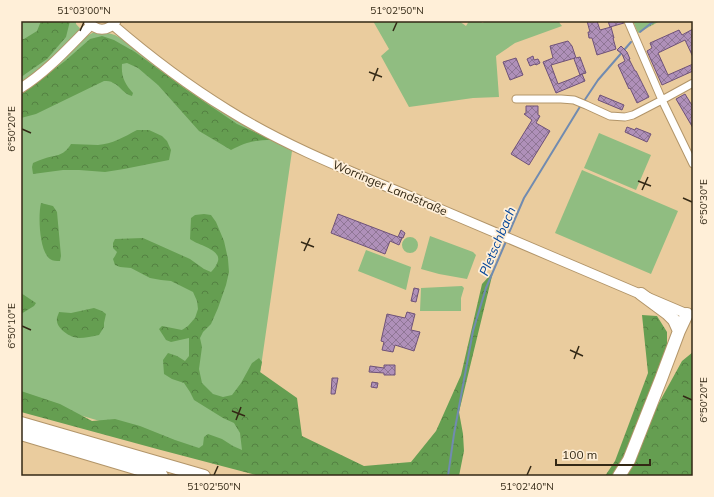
<svg xmlns="http://www.w3.org/2000/svg" width="714" height="497" font-family="Mulish,sans-serif">
<style>
.green{fill:#90bd81}
.forest{fill:url(#forest-crowns)}
.park{fill:url(#park-tufts)}
.lines{fill:none;stroke-linecap:round;stroke-linejoin:round}
.stream{stroke:#718bb0;stroke-width:2}
.building{fill:url(#building-cross-hatch);stroke:#6f5278;fill-rule:evenodd}
.street-casing{stroke:#b29569;stroke-width:9}
.secondary-casing{stroke:#b29569;stroke-width:11}
.highway-casing{stroke:#b29569;stroke-width:14}
.street{stroke:#fff;stroke-width:7}
.secondary{stroke:#fff;stroke-width:9}
.highway{stroke:#fff;stroke-width:12}
.ticks{fill:none;stroke:#332815;stroke-width:1.5}
.labels{text-anchor:middle;stroke-width:3.5;stroke-linejoin:round;paint-order:stroke}
.street-label{font-size:12px;fill:#332815;stroke:#ffefd8}
.water-label{font-size:13px;font-style:italic;fill:#00449a;stroke:#ffefd8}
.neatline{fill:none;stroke:#332815;stroke-width:1.5}
.ticks-label{font-size:10px;text-anchor:middle;fill:#332815}
</style>
<defs>
<pattern id="forest-crowns" width="20" height="18" patternUnits="userSpaceOnUse"><rect width="20" height="18" fill="#659e51"/><path d="M2 6a3 3 0 1 1 6 0M12 15a3 3 0 1 1 6 0" fill="none" stroke="#548142"/></pattern>
<pattern id="park-tufts" width="24" height="20" patternUnits="userSpaceOnUse"><rect width="24" height="20" fill="#90bd81"/><path d="M3 7l-1-3M5 7V3M7 7l1-3M15 17l-1-3M17 17v-4M19 17l1-3" fill="none" stroke="#769a68"/></pattern>
<pattern id="building-cross-hatch" width="8" height="8" patternUnits="userSpaceOnUse"><rect width="8" height="8" fill="#af90b9"/><path d="M0 0l8 8M0 8l8-8" fill="none" stroke="#8f7695"/></pattern>
</defs>
<rect width="100%" height="100%" fill="#eacc9e"/>
<path class="green" d="M21,21H76V24L87,36L94,32L108,33L115,35L127,42L166,73L223,112L292,151L247,464L21,398Z
M373,21H459L466,26L469,21H481L482,23L487,21H558L562,26L515,43L496,56L499,97L473,98L409,107L381,56L389,49Z
M599,133L651,155L636,190L584,168Z
M582,170L678,211L651,274L555,233Z
M430,236L473,252L476,255L467,279L439,274L421,269Z
M402 245a8 8 0 1 1 16 0a8 8 0 1 1-16 0Z
M366,250L411,267L406,290L358,271Z
M462,286L464,288L461,298V311H420L421,288Z"/>
<path class="forest" d="M41,21H70L66,37L47,59L21,77V39H24L37,31Z
M102,36L114,40L135,52L184,88L237,124L272,140C255,140 246,142 231,150L199,131L158,85L138,68L127,63L122,64C121,77 125,84 133,93L132,96C123,94 121,86 113,83C111,81 107,81 104,81L36,114L21,118V95L65,61L90,39Z
M137,130H149L162,136L167,141L171,150L169,160L124,169L105,172L79,170H63L33,174L32,167L33,163C36,162 39,160 43,159C56,154 62,158 71,144C80,144 89,145 98,145C112,144 124,137 137,130Z
M41,203L53,206L57,212L61,256L60,261C56,261 53,261 50,259C39,251 38,215 41,203Z
M204,214L211,215L216,222L224,241L228,259L229,272L226,285L218,308L211,324L203,332L200,338L202,347L199,369L202,383L213,394L223,397L232,395L241,383L252,363L259,358L262,362L260,372L297,398L302,436L364,466L411,462L436,431L461,375L482,284L493,272L459,412L463,434L464,451L459,476H260L157,449L21,412V391L60,404L92,421L115,419L140,426L175,440L199,448L203,445L204,437L208,434L222,439L233,446L242,450L240,433L234,423L223,418L194,400L190,392L184,383L172,379L164,374L163,360L168,353L177,356L185,361L189,356V338L171,342L166,340L159,329L162,326L182,330L188,326L195,318L198,309L197,301L193,292L171,281L161,280L150,278L131,268L120,267L115,265L113,259L115,256L117,252L113,248V243L115,239L143,238L190,259L204,269L211,272C215,268 216,266 218,261C221,249 197,245 190,239L191,218L195,215Z
M21,293L36,303L34,306L21,314Z
M94,308L102,311L106,314L104,323V327L99,335C93,336 85,338 79,338C70,338 55,328 57,318C57,317 59,313 59,312L71,313Z
M642,315L657,316L667,332V346L641,417L623,460L612,476H605L615,461L648,373Z
M693,352V476H623L649,421L682,361Z"/>
<path class="park" d="M633,21H660L638,33Z"/>
<g class="lines">
<path class="stream" d="M640,32L654,21
M584,101L598,80L631,42
M508,235L524,198L529,190L581,105
M448,476L454,434L473,331L486,288L507,239"/>
</g>
<path class="building" d="M587,21H597L600,30L611,27L614,38H613L616,49L597,55L592,38H589L588,32H590Z
M608,21H623L624,23L610,27Z
M693,29V57L685,40L658,53L668,75L693,64V71L662,85L647,51L652,48L650,43L679,30L682,35Z
M568,41L572,46L576,58L580,57L586,73L582,74L585,81L556,93L543,62L553,58L550,46ZM575,58L574,59L580,75L582,74L571,79L558,84L551,65Z
M621,46L627,52L630,59H629L635,71H636L649,97L637,103L630,88L629,89L618,65L625,61L622,54L617,50Z
M533,56L534,60L538,59L540,63L536,65L535,64L530,66L527,59Z
M516,58L523,75L510,80L503,62Z
M685,94L693,107V128L676,99Z
M600,95L624,105L622,110L598,100Z
M526,106H538V115L540,116L536,123L550,131L529,165L511,154L532,120L524,114L526,113Z
M627,127L635,130L636,128L651,134L647,142L625,132Z
M338,214L398,237L401,230L405,233L403,238L399,237L402,238L399,245L390,241L385,254L331,233Z
M414,288L419,289L416,302L411,301Z
M407,312L415,314L411,330L420,332L414,351L395,345L393,352L382,350L384,342L381,341L387,314L405,318Z
M384,365H395V375H384V373L369,372L370,366L384,368Z
M332,378H338L335,394H331Z
M372,382L378,383L377,388L371,387Z"/>
<g class="lines">
<g class="street-casing">
<path id="street" d="M628,21L662,100L693,164
M516,99H561L574,100L586,105L610,116L625,117L633,115L662,100L693,83"/>
</g>
<g class="secondary-casing">
<path id="secondary" d="M88,21C96,32 108,32 116,21
M113,25C149,56 187,85 228,110C290,149 360,175 428,204C514,241 601,277 687,314
M21,88C48,71 69,47 91,25"/>
</g>
<g class="highway-casing">
<path id="highway" d="M641,294L668,314L674,320L679,331
M21,423L204,476
M21,434L162,476
M619,476L629,460L661,379L679,331L687,314"/>
</g>
<use href="#street" class="street"/>
<use href="#secondary" class="secondary"/>
<use href="#highway" class="highway"/>
</g>
<path class="ticks" d="M80,31L84,22M393,31L397,22M369,72L382,77M373,81L378,68M22,129L31,133M638,181L651,186M642,190L648,177M683,198L692,202M301,242L314,247M304,251L310,238M22,326L31,330M570,350L583,356M574,359L579,346M683,396L692,400M232,411L245,416M236,420L241,407M214,475L218,466M527,475L531,466"/>
<g class="labels">
<g class="street-label">
<text transform="translate(390 188) rotate(23)" y="4">Worringer Landstraße</text>
</g>
<g class="water-label">
<text transform="translate(497 241) rotate(-67)" y="5">Pletschbach</text>
</g>
</g>
<rect width="714" height="497" fill="none" stroke="#ffefd8" stroke-width="44"/>
<path d="M556 459v6h94v-6" fill="none" stroke="#332815" stroke-width="2"/>
<text x="562" y="459" font-size="12" fill="#332815" stroke="#ffefd8" stroke-width="3" paint-order="stroke">100 m</text>
<rect x="22" y="22" width="670" height="453" class="neatline"/>
<g class="ticks-label">
<text x="84" y="14">51°03'00"N</text>
<text x="397" y="14">51°02'50"N</text>
<text transform="translate(11 129) rotate(-90)" y="4">6°50'20"E</text>
<text transform="translate(703 202) rotate(-90)" y="4">6°50'30"E</text>
<text transform="translate(11 326) rotate(-90)" y="4">6°50'10"E</text>
<text transform="translate(703 400) rotate(-90)" y="4">6°50'20"E</text>
<text x="214" y="490">51°02'50"N</text>
<text x="527" y="490">51°02'40"N</text>
</g>
</svg>
